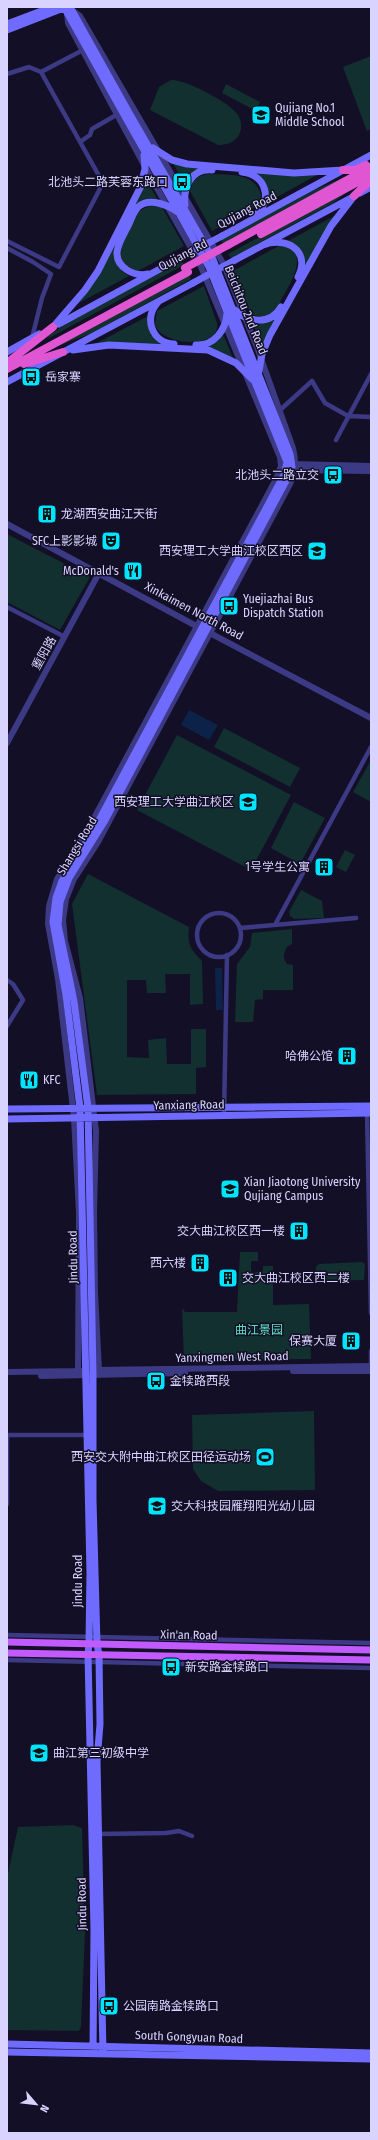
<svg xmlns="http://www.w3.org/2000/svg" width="378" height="2140" font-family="'Fira Sans Condensed','Noto Sans SC',sans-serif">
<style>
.green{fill:#12302f}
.water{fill:#0c2248}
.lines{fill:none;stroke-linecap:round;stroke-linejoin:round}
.minor{stroke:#3d3a85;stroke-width:4.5}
.tertiary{stroke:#3d3a85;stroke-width:6}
.secondary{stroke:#6f6bff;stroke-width:7}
.primary{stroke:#c25bff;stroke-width:7}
.trunk{stroke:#e055d1;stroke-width:8}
.secondary-bridge{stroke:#6f6bff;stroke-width:7}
.trunk-bridge{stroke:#e055d1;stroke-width:8}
.labels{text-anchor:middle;stroke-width:3;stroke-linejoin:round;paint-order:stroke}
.poi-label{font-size:12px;fill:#d9d4ff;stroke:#130f26;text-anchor:start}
.street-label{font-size:12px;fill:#d9d4ff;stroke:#130f26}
.park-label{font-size:12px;fill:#5fe0c0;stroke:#130f26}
</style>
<rect width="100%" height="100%" fill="#130f26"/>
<path class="green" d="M371,56V129L367,131L343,67Z
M171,80C185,79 231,103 238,115C242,121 242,129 239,135C234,143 226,145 218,145L150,110L159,87Z
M226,84L260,102L256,111L222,93Z
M173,163L204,167L185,185Z
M249,171L317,175L268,202V194Z
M208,174C229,175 255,172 261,195L259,205L212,231L190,191C192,181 198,175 208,174Z
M352,174L223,244L221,240L314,190Z
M145,179L158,200L132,209Z
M357,184L333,203L231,258L228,254Z
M149,206L162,207L184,246L136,272L121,261L119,249L137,212Z
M336,215L304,270L288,241Z
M114,245C112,259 116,268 129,276L77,304Z
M280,245C309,250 294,277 285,293C280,301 277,311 268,315C262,318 256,316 250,314L233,271Z
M182,261L184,265L49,338L48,336L71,321Z
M189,275L191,279L92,333L55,347Z
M204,286L217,323C221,350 160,346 155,324L157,311Z
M278,314L262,346L252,322Z
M148,316L163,345L97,343Z
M223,334L233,358L207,346Z
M7,534L90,577L60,630L7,602Z
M224,728L300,768L290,787L214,747Z
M177,735L291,795L251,870L137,810Z
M371,760V802L353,792Z
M294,802L325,818L300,864L271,848Z
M345,850L355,855L346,872L336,867Z
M88,874L189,927C187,944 190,949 202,961L203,1004L190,1005V974H165L166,993H147L146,980H127V1057L149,1058L148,1040L166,1038L167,1064H191V1029H206V1067L196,1068V1094L97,1095L72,904Z
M301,890L322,901L324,918L294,919L290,916L289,912Z
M292,929V944L287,947C283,954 283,959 287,964L293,965V990H263V999L255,1000L253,1022H235L237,964L250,947L252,933Z
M240,1252H258V1261H251V1273L263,1271V1266H273V1305L309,1304L311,1359L184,1360L182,1308L185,1312H237Z
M362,1262L365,1264L364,1280L316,1281V1267L319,1264Z
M314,1411L315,1490L218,1491L201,1481L193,1469L192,1415Z
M73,1825L82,1828L85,1933L81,2027L79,2031L7,2030V1878L18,1827Z"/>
<path class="water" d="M189,710L218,725L209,740L181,725Z
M215,968H222L223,1010H216Z"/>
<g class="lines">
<path class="minor" d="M41,72L83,50
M7,74L29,67L41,72L103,183L59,267L7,241
M80,142L90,135L92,129L118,114
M7,248L33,262L51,274L42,298L32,338
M279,411L312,381L325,403L348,416L371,417
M336,440L371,374
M7,607L65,637
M197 935a22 22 0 1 1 44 0a22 22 0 1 1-44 0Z
M276,923L371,747
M240,928L356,918
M7,980L13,984L23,1000L7,1026
M367,1111L371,1313
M224,1115L227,955
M371,1351V1368
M7,1435H86
M7,1435V1504
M7,1635L371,1643
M7,1660L371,1668
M98,1834L166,1833L179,1831L192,1836"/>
<path class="tertiary" d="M73,11L80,16L223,263L258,350L293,448C296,461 296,471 290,484L98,842L74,879L66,899L63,920L65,941L80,998L96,1131L94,1211L95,1292L99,1371
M67,14L68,23L150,176L199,262L280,457L281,466L275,481L86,833L57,879L49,906L48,924L58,979L74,1118L79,1213L78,1371
M293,464L371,466
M291,470L371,471
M7,524L200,628
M208,632L371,718
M7,743L99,573
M96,1370L371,1366
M293,1371H371
M7,1372L81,1371
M41,1376L185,1373"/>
<path class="secondary" d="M64,7L209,267L287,462L284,475L96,826L62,881L56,898L53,922L66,995L80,1108L90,1573L89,1643L88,1654L94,1930L93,2053
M70,7L128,111L212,257L290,454L292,467L288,477L104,822L69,878L60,902L58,925L74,1001L88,1108L93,1375V1500L97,1644L99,1655L100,1724L97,1761L103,2053
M7,24L52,7
M7,30L66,7
M153,148L172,160L187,164L294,173L343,170
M242,172C266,175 273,199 256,215
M360,193L371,187
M185,205C183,188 191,168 212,170
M222,236L371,155
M263,245C287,236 311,251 298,277
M235,260L351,198
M148,274C135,277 116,268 117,252C118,243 124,234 128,226C131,220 133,212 138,207C149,197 169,205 179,213
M158,302C143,318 152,343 174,344
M235,310C248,323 271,325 281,307
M59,324L180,258
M53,327L85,290L98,271L140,188L145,169L144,155
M196,345C214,346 226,330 227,313
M73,350L109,345L208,350L236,363L252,379
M7,352L39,334
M259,371L262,354L270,335L331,226L354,196
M7,382L193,283
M7,1109L371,1106
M7,1119L371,1113
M7,2044L371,2053
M7,2052L371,2059"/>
<path class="primary" d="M7,1642L371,1650
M7,1653L371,1660"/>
<path class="trunk" d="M343,170H355L366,165
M354,196L371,180
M261,234L371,175
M228,245L371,167
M7,363L53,327
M24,364L63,352
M7,369L188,272"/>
<path class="secondary-bridge" d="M180,258L222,236
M193,283L235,260"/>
<path class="trunk-bridge" d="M185,268L228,245"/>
</g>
<defs>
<g id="school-square" transform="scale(1)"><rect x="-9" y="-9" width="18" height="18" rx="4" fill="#00e5ff" stroke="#130f26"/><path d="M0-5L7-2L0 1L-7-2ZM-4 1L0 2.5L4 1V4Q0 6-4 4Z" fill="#111"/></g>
<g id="bus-square" transform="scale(1)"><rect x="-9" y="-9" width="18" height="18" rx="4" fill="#00e5ff" stroke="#130f26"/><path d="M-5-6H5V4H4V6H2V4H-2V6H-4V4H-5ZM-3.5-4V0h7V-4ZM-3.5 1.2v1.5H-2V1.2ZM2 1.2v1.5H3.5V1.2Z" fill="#111"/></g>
<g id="building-square" transform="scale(1)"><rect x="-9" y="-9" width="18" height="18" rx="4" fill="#00e5ff" stroke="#130f26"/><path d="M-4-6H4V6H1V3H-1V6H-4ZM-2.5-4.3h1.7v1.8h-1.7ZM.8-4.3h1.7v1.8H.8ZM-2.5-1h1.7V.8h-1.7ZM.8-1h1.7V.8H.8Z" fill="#111"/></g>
<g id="theatre-square" transform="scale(1)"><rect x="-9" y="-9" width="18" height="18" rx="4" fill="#00e5ff" stroke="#130f26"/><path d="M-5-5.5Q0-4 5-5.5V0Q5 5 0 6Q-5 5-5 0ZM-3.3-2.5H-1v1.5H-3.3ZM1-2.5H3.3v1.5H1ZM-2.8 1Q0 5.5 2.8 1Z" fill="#111"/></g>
<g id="university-square" transform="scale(1)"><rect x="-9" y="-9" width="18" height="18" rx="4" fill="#00e5ff" stroke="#130f26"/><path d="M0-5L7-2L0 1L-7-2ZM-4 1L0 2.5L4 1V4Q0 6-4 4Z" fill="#111"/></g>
<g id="restaurant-square" transform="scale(1)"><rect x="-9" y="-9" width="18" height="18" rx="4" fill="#00e5ff" stroke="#130f26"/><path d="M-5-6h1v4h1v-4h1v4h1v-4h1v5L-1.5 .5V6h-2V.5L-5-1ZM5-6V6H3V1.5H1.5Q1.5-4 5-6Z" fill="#111"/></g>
<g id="stadium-square" transform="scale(1)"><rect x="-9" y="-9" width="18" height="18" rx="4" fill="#00e5ff" stroke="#130f26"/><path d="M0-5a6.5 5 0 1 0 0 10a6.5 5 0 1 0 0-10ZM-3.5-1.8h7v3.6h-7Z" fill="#111"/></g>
</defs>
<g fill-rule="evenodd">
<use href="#school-square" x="261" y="115"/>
<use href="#bus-square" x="182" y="182"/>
<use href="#bus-square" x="31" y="377"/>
<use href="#bus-square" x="333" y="475"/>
<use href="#building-square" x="47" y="514"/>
<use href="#theatre-square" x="111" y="541"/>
<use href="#university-square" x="317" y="551"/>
<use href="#restaurant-square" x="133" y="571"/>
<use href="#bus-square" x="229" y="606"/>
<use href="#university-square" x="248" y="802"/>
<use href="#building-square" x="324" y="867"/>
<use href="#building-square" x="347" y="1056"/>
<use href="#restaurant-square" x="29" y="1080"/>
<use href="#university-square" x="230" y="1189"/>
<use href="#building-square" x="299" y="1231"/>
<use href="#building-square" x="200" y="1263"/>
<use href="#building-square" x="228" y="1278"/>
<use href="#building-square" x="351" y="1341"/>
<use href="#bus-square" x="156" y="1381"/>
<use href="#stadium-square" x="265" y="1457"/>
<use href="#school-square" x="157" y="1506"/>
<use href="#bus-square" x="171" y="1667"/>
<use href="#school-square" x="39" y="1753"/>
<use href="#bus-square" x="109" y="2006"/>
</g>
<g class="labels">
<g class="poi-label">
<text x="275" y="112">Qujiang No.1<tspan x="275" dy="14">Middle School</tspan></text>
<text x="168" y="186" text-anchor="end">北池头二路芙蓉东路口</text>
<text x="45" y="381">岳家寨</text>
<text x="319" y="479" text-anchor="end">北池头二路立交</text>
<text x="61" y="518">龙湖西安曲江天街</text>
<text x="97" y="545" text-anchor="end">SFC上影影城</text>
<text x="303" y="555" text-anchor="end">西安理工大学曲江校区西区</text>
<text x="119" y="575" text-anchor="end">McDonald's</text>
<text x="243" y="603">Yuejiazhai Bus<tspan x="243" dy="14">Dispatch Station</tspan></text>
<text x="234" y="806" text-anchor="end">西安理工大学曲江校区</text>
<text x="310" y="871" text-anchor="end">1号学生公寓</text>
<text x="333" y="1060" text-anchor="end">哈佛公馆</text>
<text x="43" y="1084">KFC</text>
<text x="244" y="1186">Xian Jiaotong University<tspan x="244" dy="14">Qujiang Campus</tspan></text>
<text x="285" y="1235" text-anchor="end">交大曲江校区西一楼</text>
<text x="186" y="1267" text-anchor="end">西六楼</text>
<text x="242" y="1282">交大曲江校区西二楼</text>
<text x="337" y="1345" text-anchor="end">保赛大厦</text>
<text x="170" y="1385">金犊路西段</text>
<text x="251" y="1461" text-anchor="end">西安交大附中曲江校区田径运动场</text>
<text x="171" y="1510">交大科技园雁翔阳光幼儿园</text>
<text x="185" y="1671">新安路金犊路口</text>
<text x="53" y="1757">曲江第三初级中学</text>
<text x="123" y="2010">公园南路金犊路口</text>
</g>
<g class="street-label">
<text transform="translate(247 210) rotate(-28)" y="4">Qujiang Road</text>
<text transform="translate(183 255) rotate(-28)" y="4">Qujiang Rd</text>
<text transform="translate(246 310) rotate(68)" y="4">Beichitou 2nd Road</text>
<text transform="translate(194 611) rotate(28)" y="4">Xinkaimen North Road</text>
<text transform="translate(44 653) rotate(-61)" y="4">重阳路</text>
<text transform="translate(77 846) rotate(-59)" y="4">Shangsi Road</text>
<text transform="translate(189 1105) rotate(-1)" y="4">Yanxiang Road</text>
<text transform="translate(73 1257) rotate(-91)" y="4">Jindu Road</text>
<text transform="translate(232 1357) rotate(-1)" y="4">Yanxingmen West Road</text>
<text transform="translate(78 1581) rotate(-90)" y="4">Jindu Road</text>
<text transform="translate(189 1635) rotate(1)" y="4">Xin'an Road</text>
<text transform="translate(82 1904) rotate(-91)" y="4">Jindu Road</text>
<text transform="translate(189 2037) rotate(2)" y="4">South Gongyuan Road</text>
</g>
<g class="park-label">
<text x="259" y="1334">曲江景园</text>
</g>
</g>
<rect width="378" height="2140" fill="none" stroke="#d9d4ff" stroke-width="16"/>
<g transform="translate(36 2104) rotate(118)" stroke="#130f26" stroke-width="3" paint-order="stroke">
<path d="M0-3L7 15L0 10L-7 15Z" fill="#d9d4ff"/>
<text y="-6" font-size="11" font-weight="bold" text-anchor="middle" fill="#d9d4ff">N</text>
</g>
</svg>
